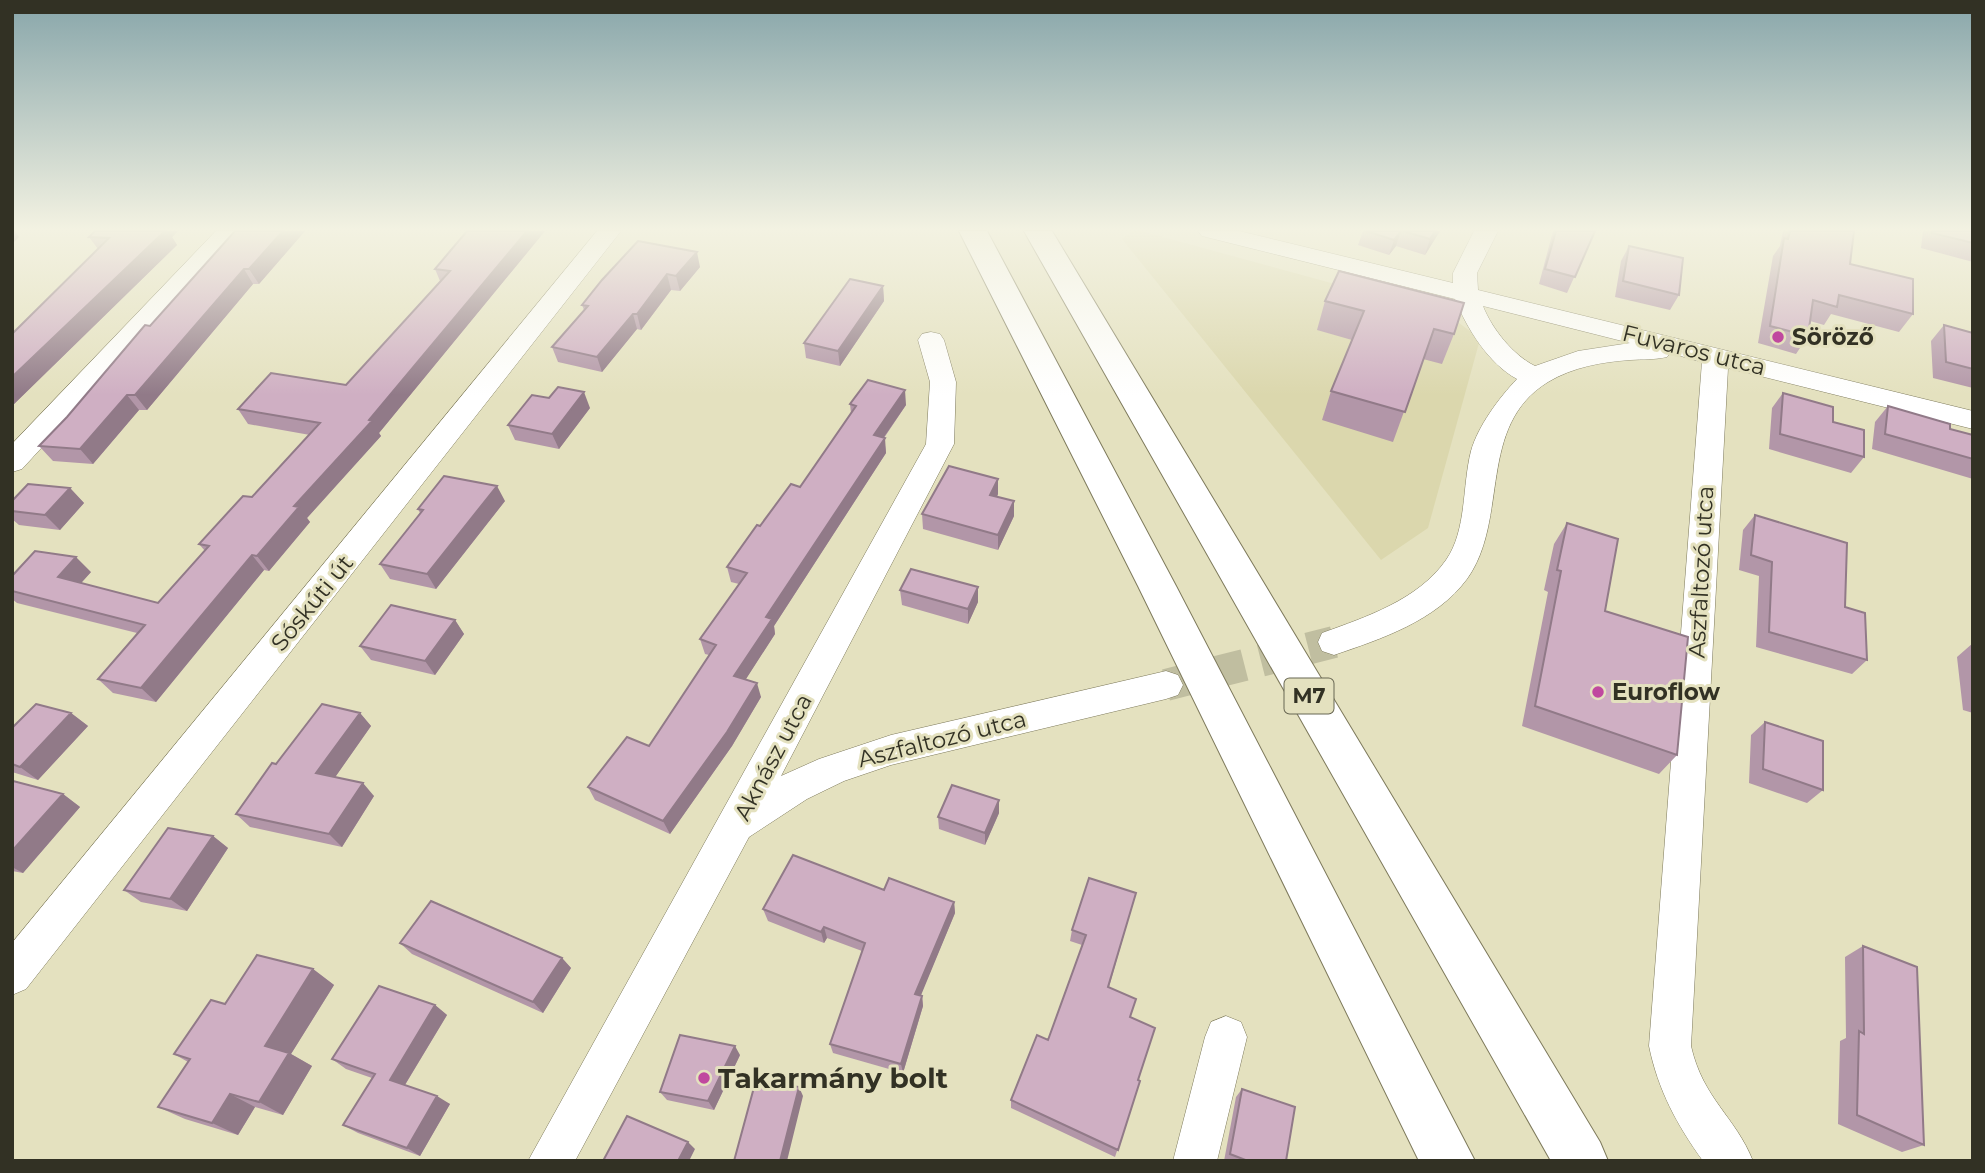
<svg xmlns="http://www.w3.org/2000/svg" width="1985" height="1173" font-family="Montserrat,sans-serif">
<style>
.built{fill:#dbd7ad}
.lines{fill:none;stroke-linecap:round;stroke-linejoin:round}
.minor-tunnel{stroke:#c0bea0;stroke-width:32;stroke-dasharray:32 17;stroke-linecap:butt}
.minor-casing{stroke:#7e7a5c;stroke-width:1}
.motorway-casing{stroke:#7e7a5c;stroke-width:2}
.minor{fill:#fff;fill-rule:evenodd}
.motorway{fill:#fff;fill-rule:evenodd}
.wall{fill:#b296a8}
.shaded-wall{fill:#917a88}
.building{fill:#cfafc3;stroke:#917a88;stroke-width:2}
.poi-dot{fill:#c0499f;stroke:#e4e1bf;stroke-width:2.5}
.labels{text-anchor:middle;stroke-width:6;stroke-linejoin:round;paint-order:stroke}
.shield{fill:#e4e1bf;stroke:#676652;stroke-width:2}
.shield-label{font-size:21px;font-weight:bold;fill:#323124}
.poi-label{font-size:23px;font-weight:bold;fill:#323124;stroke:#e4e1bf;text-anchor:start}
.street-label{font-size:23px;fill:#323124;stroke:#e4e1bf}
.near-poi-label{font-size:28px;font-weight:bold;fill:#323124;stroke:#e4e1bf;text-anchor:start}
</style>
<rect width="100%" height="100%" fill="#e4e1bf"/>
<path class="built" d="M1133,231H1141L1448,315L1474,334L1479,343L1428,528L1381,560L1122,239Z"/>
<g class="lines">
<path class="minor-tunnel" d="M1166,685L1334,642"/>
<g class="minor-casing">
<path id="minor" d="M216,231H241L22,469L12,472V444Z
M597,231H621L26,989L12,995V943Z
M1198,231H1239L1453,283V273L1474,231H1498L1477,273L1478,290L1973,411V429L1728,368L1691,1046C1703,1099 1735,1116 1753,1161H1703C1677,1125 1658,1090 1649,1046L1702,362L1670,353L1667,357C1655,360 1643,359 1630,360C1602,362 1573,367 1548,382C1476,426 1510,519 1467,579C1436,621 1381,639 1334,655L1322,651L1318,642L1322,633C1366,617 1418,600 1446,560C1467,530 1462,486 1471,451C1478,426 1499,398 1517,379C1489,364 1467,329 1455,299L1202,236ZM1483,306L1630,343L1578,351L1535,366C1513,355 1492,329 1483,306Z
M931,332L940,334L944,340L956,382L954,444L781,776L819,759L891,735L1166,671L1178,675L1183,685L1178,695L1166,699L891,765L844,781L807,799L749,837L575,1161H528L926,444L930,382L918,340L922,334Z
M1226,1016L1241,1022L1247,1037L1217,1161H1173L1205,1037L1211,1022Z"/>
</g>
<g class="motorway-casing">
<path id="motorway" d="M959,231H987L1176,586L1475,1161H1419L1138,586Z
M1024,231H1052L1600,1142L1608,1161H1551Z"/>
</g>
<use href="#minor" class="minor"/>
<use href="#motorway" class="motorway"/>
</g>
<path class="wall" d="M95,231H178L172,237L177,245L12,406V334L98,249L89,237Z
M235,231H305L259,284H253L147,410H139L93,464L53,461L39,446L67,417Z
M467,231H545L379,433L381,436L307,518L310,522L269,571L264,570L156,702L113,693L98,679L137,633L17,603L12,599V576L91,572L81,583L158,603L205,551L199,544L252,497L310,435L248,424L238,409L346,385L440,281L435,269Z
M1363,231H1440L1425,255L1396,246L1389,255L1358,245Z
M1553,231H1595L1567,293L1539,284Z
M1783,231H1854L1850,264L1913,314L1899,332L1831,314L1824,325L1810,321L1808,336L1796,354L1758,343L1773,256L1780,246Z
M1923,231H1973V262L1921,248Z
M1629,246L1679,295L1670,310L1615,297L1621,261Z
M700,267L680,291L671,290L641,330L637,329L602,372L558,362L552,347L584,310L582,305L602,280Z
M883,286L884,301L840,366L806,358L804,343Z
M1325,301L1454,334L1442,364L1423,359L1393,442L1322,420L1331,391L1352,340L1317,330Z
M1944,325L1973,333V388L1933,378L1931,341Z
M1783,393L1833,422L1864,457L1851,473L1769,449L1772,408Z
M850,404L906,405L884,438L886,453L774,626L775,634L745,680L761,697L732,746L670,834L595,800L588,787L649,746L709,655L705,654L700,639L739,584L731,582L727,567L760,526L800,487L851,413Z
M1888,406L1950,429L1973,435V479L1872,449L1875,422Z
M590,408L559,449L515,440L508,425Z
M998,479V494L997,497L1014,516L998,550L923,529L922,514Z
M70,488L84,503L60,530L19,525L12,519V501Z
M505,501L436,589L390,579L380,564L420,513L418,509Z
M1755,515L1845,607L1867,660L1852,674L1756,647L1759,576L1739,570L1743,530Z
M1567,523L1605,611L1677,755L1659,774L1522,726L1548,592L1544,590L1554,544Z
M900,590L978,602L968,624L902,605Z
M455,620L464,634L435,675L371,660L360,646Z
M1973,643V713L1963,710L1957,657Z
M71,713L88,726L38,780L12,772V728Z
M360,713L371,726L335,777L374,796L342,847L250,827L236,814L276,764Z
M1765,722L1823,790L1807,803L1749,783L1751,735Z
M12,782L63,794L80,807L23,873L12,871Z
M999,800V813L985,845L939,829L938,817Z
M213,836L228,848L187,911L141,902L124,890Z
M884,890L954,902L955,913L920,996H922L923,1006L903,1073L833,1053L830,1044L862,951L827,938L824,943L768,921L763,909Z
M1136,893L1109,987L1131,1017L1138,1080L1140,1081L1115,1157L1011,1108V1100L1048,1040L1082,945L1070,941L1072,930Z
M400,943L562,958L571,968L543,1013L412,954Z
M1863,946L1924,1145L1902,1152L1838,1124L1840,1041L1846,1038L1845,957Z
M313,969L334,985L291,1054L312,1066L283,1115L255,1107L238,1135L185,1119L158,1107L188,1062L174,1054L225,1004Z
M435,1005L447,1015L405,1085L450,1104L420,1156L358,1133L343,1125L372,1078L346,1069L332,1059Z
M740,1055L714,1110L667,1100L660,1092Z
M1242,1089L1286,1161H1224L1236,1097Z"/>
<path class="shaded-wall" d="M12,231H15L19,237L12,244Z
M156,231H178L172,237L177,245L12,406V377Z
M283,231H305L259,284L249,269Z
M527,231H545L379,433L381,436L307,518L310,522L269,571L257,556L294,506L369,420Z
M1401,231L1396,246L1389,255L1394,240Z
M1435,231H1440L1425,255L1430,239Z
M697,252L700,267L680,291L676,276Z
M244,269L253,284L147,410L135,395Z
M667,274L671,290L641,330L637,314Z
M883,286L884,301L840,366L838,351Z
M633,314L637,329L602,372L597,357Z
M905,390L906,405L875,450L874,435Z
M584,392L590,408L559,449L552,434Z
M127,395L139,410L93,464L80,449Z
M885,438L886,453L774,626L775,634L739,690L734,676L766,617Z
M998,479V494L990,510V495Z
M497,486L505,501L436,589L427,574Z
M70,488L84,503L60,530L45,515Z
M1014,501V516L998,550V535Z
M252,555L264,570L156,702L141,688Z
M76,557L91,572L73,592L58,577Z
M978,587V602L968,624V609Z
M455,620L464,634L435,675L425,661Z
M757,683L761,697L732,746L670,834L663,821Z
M71,713L88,726L38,780L20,767Z
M360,713L371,726L329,786L316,773Z
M363,783L374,796L342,847L329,834Z
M63,794L80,807L23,873L12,867V851Z
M999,800V813L985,845V833Z
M213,836L228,848L187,911L170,899Z
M954,902L955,913L917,1005L915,994Z
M824,927L827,938L824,943L821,932Z
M562,958L571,968L543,1013L533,1002Z
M313,969L334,985L291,1054L312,1066L283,1115L259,1102L265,1046Z
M922,996L923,1006L903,1073L901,1064Z
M435,1005L447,1015L403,1088L390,1080Z
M735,1046L740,1055L714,1110L708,1101Z
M799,1087L803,1096L787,1161H780Z
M230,1094L255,1107L238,1135L212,1123Z
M437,1096L450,1104L420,1156L407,1148Z
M688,1142L695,1149L689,1161H678Z"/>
<path class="building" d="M95,231H165L12,377V334L109,238L89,237Z
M235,231H283L249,269H244L135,395H127L80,449L39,446L67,417L145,325L150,326Z
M467,231H527L369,420L372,421L294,506L299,507L257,556L252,555L141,688L98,679L145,625L12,591V576L35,551L76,557L58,577L158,603L209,546L199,544L243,496L252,497L320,423L238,409L271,373L346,385L450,271L435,269Z
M1366,231H1401L1394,240Z
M1403,231H1435L1430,239Z
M1556,231H1595L1575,277L1545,269Z
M1790,231H1854L1850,264L1913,279V314L1839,295L1837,307L1813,300L1808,336L1770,326L1784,238L1788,239Z
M1932,231H1973V243L1932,233Z
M638,241L697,252L676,276L667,274L637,314H633L597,357L552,347L588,306L582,305L602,280Z
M1629,246L1683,258L1679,295L1623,281Z
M1339,271L1464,303L1454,334L1434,329L1405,412L1331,391L1364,311L1325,301Z
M850,279L883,286L838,351L804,343Z
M1944,325L1973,333V369L1946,362Z
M868,380L905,390L874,435L885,438L766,617L772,619L734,676L757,683L727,732L663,821L588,787L627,737L649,746L716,645L700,639L747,573L727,567L757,525L760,526L791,484L800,487L856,406L850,404Z
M558,387L584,392L552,434L508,425L532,395L549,398Z
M1783,393L1833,407V422L1864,430V457L1780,434Z
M1888,406L1950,424V429L1973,435V459L1885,434Z
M949,466L998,479L990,495L1014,501L998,535L922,514Z
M444,476L497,486L427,574L380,564L423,510L418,509Z
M28,484L70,488L45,515L12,511V501Z
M1755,515L1847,543L1845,607L1865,613L1867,660L1769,632L1772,562L1751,555Z
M1567,523L1618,539L1605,611L1688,637L1677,755L1535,706L1561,571L1557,570Z
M911,569L978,587L968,609L900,590Z
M391,605L455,620L425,661L360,646Z
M36,704L71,713L20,767L12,764V728Z
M322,704L360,713L316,773L363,783L329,834L236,814L272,763L276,764Z
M1765,722L1823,741V790L1763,769Z
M13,781L63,794L12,851V782Z
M952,785L999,800L985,833L938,817Z
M168,828L213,836L170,899L124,890Z
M793,855L884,890L889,878L954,902L915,994L922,996L901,1064L830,1044L865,943L824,927L821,932L763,909Z
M1089,878L1136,893L1108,987L1136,999L1130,1017L1155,1028L1138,1080L1140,1081L1118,1150L1011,1100L1037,1035L1048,1040L1086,935L1072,930Z
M431,901L562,958L533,1002L400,943Z
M1863,946L1917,967L1924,1145L1857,1115L1859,1031L1864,1034Z
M257,955L313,969L265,1046L289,1053L259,1102L230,1094L212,1123L158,1107L190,1059L174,1054L211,1000L225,1004Z
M379,986L435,1005L390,1080L437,1096L407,1148L343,1125L375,1074L332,1059Z
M680,1035L735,1046L708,1101L660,1092Z
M756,1080L799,1087L780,1161H734Z
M1242,1089L1295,1107L1286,1161H1248L1230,1154Z
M627,1116L688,1142L678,1161H603Z"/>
<linearGradient id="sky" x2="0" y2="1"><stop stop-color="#88a6aa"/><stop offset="0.58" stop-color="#f3f2e2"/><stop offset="1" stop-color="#f3f2e2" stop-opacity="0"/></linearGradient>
<rect width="1985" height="395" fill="url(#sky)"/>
<g class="poi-dot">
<circle cx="1778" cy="337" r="7"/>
<circle cx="1598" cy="692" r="7"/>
<circle cx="704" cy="1078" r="7"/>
</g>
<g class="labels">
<rect class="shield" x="1284.5" y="678.5" width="49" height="35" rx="5"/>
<g class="shield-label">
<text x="1309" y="703">M7</text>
</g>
<g class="poi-label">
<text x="1792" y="345">Söröző</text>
<text x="1612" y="700">Euroflow</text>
</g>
<g class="street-label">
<text transform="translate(1694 350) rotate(14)" y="8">Fuvaros utca</text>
<text transform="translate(1701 572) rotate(-87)" y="8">Aszfaltozó utca</text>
<text transform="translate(312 603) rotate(-51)" y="8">Sóskúti út</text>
<text transform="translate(942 739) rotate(-14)" y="8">Aszfaltozó utca</text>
<text transform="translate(773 757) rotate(-62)" y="8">Aknász utca</text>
</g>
<g class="near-poi-label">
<text x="718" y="1088">Takarmány bolt</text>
</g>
</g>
<rect width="1985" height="1173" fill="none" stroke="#323124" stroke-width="28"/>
</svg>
